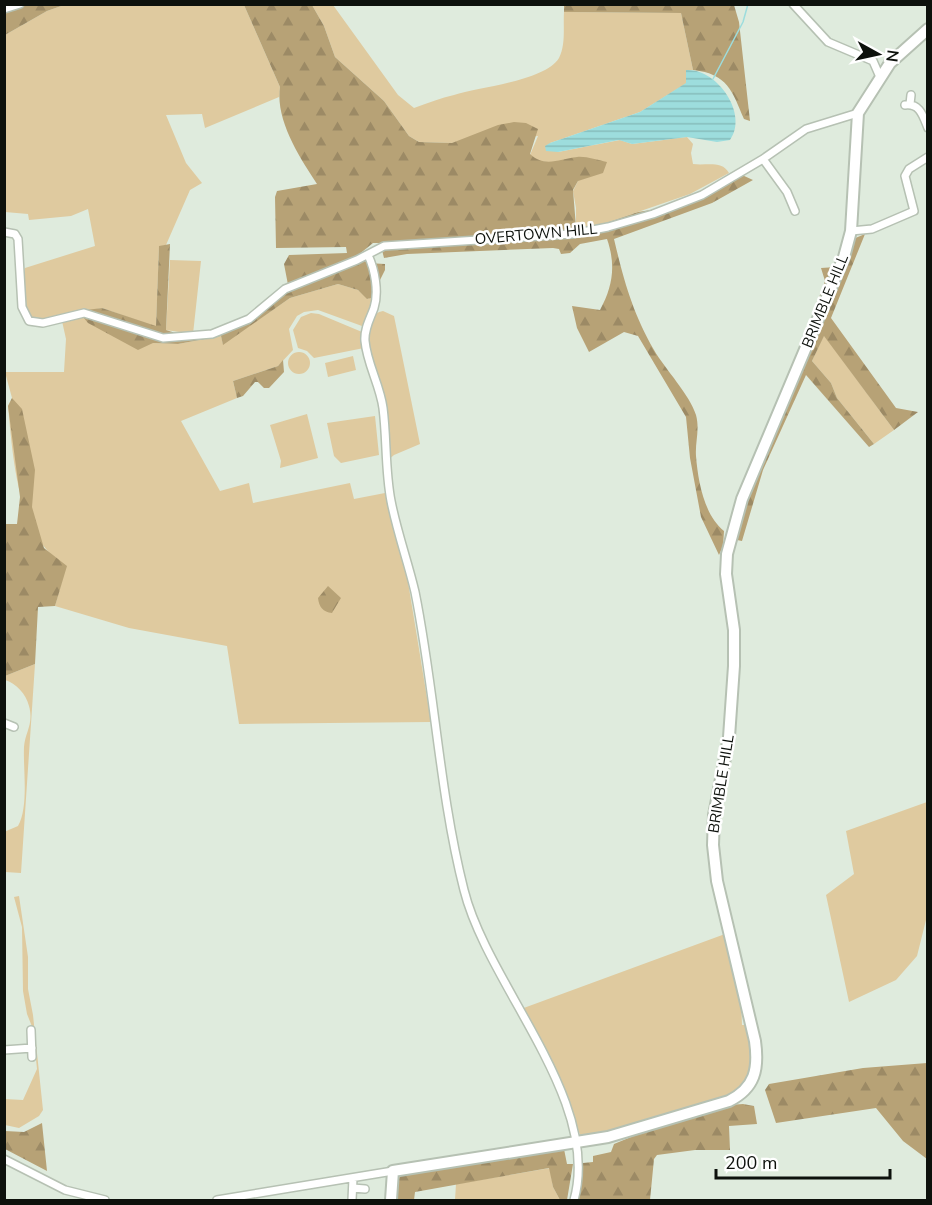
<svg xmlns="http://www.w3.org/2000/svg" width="932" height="1205" font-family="'Nunito Sans',sans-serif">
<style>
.grass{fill:#dfca9f}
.forest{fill:url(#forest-firs)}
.water{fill:url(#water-rules)}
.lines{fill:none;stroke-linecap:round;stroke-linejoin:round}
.stream{stroke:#9ddddd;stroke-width:1.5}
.minor-casing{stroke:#b6c1b3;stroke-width:10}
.secondary-casing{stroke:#b6c1b3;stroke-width:14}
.minor{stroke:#fff;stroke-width:7}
.secondary{stroke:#fff;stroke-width:10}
.labels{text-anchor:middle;stroke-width:5;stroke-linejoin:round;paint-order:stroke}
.street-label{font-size:15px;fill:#0d110c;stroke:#fff}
</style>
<defs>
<pattern id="forest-firs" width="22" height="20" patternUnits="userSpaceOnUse" patternTransform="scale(1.5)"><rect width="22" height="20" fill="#b7a276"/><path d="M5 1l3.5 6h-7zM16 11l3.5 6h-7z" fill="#9c8a65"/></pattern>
<pattern id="water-rules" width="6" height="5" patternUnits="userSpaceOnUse" patternTransform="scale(1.5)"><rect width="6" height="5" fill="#9ddddd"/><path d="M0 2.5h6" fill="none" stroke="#86bdbc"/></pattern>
</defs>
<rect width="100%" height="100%" fill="#dfebdd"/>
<path class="grass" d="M64,5H244L280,87L279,97L205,128L202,114L166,115L186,163L202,183L190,190L166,245L159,247L156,327L102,308L37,321C18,315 21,284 25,268L95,246L88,209L71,216L29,220L28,214L5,212V35L47,11Z
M312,5H333L398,95L414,108C428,103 441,98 454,95C479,87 545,81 559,58C566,45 563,26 564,12L681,13L693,70L686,71L687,83L640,112L550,143L558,152L620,140L632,144L687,137L693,144L691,153L693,164C706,166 722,160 729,173L690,194L600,225L576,227V208L573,191L578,181L579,157C562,160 544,168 530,155L538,136L452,143L419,142L409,136L384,101L335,57L324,26Z
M170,260L201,261L193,334L166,330Z
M338,284L358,290L368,299L374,293L372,306L362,326L318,310L304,312L297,316L289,329L293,350L278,366L233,381L237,398L181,421L220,491L249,483L253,503L350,483L354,499L385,493L408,582L431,722L239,724L227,646L129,628L55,606L66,566C17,537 13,457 8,406L12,398L5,372H64L66,339L62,321L83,316L153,343L178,344L221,336L223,344L290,298Z
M383,311L394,316L420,444L394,455L387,461C387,446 388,429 385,414C382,395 350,316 383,311Z
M311,313L319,314L362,332L364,348L314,358L307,351L298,348L293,330L301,317Z
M824,335L894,430L874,444L837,398L831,383L812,361Z
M288 363a11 11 0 1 1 22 0a11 11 0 1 1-22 0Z
M353,356L356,370L328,377L325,363Z
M307,414L318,458L280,468L281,461L270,425Z
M375,416L379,455L341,463L334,456L327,423Z
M35,664L21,873L5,872L4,832L18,826C29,806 23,770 24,747C25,732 34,724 29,706C26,694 16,683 5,680V676Z
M927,802V916L917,956L896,980L849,1002L826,895L854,874L846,831Z
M19,896L28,957V989L33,1015L43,1110L39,1116L19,1128L5,1125V1099L23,1100L37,1069L33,1029L27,1014L23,991L22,927L14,897Z
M725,934L741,1000L742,1025H745C750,1042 758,1062 748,1079C733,1105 613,1132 581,1137L547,1053L521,1009Z
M550,1168L553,1187L560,1200H455L456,1184Z"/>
<path class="forest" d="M564,4L734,5L739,22L750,121L744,119C732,91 728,74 693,70L681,13L564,12Z
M23,5H64L47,11L5,35L4,9Z
M244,5H312L324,26L335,57L384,101L409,136L419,142L452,143L498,125L514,122L526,123L538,129L530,154C545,168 559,159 577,157C586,156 597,160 607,162L603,173L578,181L573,190L576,227L600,225L638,212L688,204L742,175L753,180L712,203L614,239C624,281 632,311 654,350C665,369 690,395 696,415C700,430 695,442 696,456C698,481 704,515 724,531L723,546L719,555L701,517L690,458L686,417L638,336L624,332L589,352L577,328L572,306L600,310C613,286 616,265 607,239L580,244L570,253L561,254L559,249L553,248L407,254L384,258L382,250L395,243H373L357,256L368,263L385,264V270L371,298L367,299L358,290L338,284L290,298L223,345L221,336L178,344L153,343L138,350L88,323L78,311L102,308L156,326L159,246L170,244L166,330C221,349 248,322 289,290L284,264L289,255L347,253L346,247L276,248L275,197L277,191L317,184C300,158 275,120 280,87Z
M865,234L831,318L896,408L918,412L894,430L824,336L812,361L831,383L837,398L874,444L869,447L806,375L763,470L742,541L737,540L735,532L825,281L821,268L836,267L853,239Z
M283,360L284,372L269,388H264L258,382H255L243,396L237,398L233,381L278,366Z
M12,398L22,409L35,470L32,507L44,548L67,566L55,606L38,607L35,664L5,676V524H17L20,497L8,406Z
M328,586L341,598L332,613C323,612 319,607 318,598Z
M927,1063V1159L903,1141L876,1108L776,1123L765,1090L769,1084L863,1068Z
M743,1104L754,1106L757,1124L729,1126L730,1150H695L657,1155L654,1159L650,1200H578L583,1163L593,1162V1156L611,1152L614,1144L648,1130L730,1105Z
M42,1123L47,1171L5,1149V1131L24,1132Z
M564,1149L567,1164H573L567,1200H560L553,1187L549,1168L415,1192L414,1200H395L400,1173L455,1162Z"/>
<path class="water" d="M686,70C717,68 749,114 730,140L717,142L687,137L632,144L619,140L558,152L546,151L545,146L550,143L640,112L686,83Z"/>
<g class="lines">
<path class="stream" d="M713,79L743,22L748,4"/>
<g class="minor-casing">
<path id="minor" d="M793,4L828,42L873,61L880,77
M4,9L20,4
M910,104L911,95
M905,105C920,103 923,116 928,128
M763,159L787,192L795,211
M851,231L872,229L914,211L905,176L909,169L928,157
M4,232L15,234L18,239L22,307L29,321L43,323L84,313L163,338L212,334L249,319L285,289L357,260L384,246L572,234L608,227L653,214L702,195L763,159L806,129L858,113
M368,255C375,270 379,292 374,308C370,319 364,329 365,341C367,364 380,385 383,408C387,439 385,470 391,501C397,532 408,562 415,592C435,691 439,792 464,890C488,986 602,1100 574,1200
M4,723L14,727
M31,1030L32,1057
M4,1050L32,1048
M4,1159L65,1190L105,1200
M353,1188L365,1189
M217,1200L393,1171
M352,1200L353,1178"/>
</g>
<g class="secondary-casing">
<path id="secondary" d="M391,1200L393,1171L608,1137L729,1101C755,1088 759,1069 755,1041L717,881L713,845L714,815L729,737L734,666V630L726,574L727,554L742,499L844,257L851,231L858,113L890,63L928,29"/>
</g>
<use href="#minor" class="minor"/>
<use href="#secondary" class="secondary"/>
</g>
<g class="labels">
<g class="street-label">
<text transform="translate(536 234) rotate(-5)" y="5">OVERTOWN HILL</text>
<text transform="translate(825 301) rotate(-68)" y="5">BRIMBLE HILL</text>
<text transform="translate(721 784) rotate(-81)" y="5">BRIMBLE HILL</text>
</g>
</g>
<rect width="932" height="1205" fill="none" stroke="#0d110c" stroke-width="12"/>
<g transform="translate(878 54) rotate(98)" stroke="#ffffff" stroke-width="4.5" paint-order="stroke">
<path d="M0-4.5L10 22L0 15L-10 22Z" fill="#0d110c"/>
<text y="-9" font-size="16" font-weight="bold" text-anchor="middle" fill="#0d110c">N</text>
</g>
<path d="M716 1169v9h174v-9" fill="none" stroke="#0d110c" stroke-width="3"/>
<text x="725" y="1169" font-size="18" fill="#0d110c" stroke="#ffffff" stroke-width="4.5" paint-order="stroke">200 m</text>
</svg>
